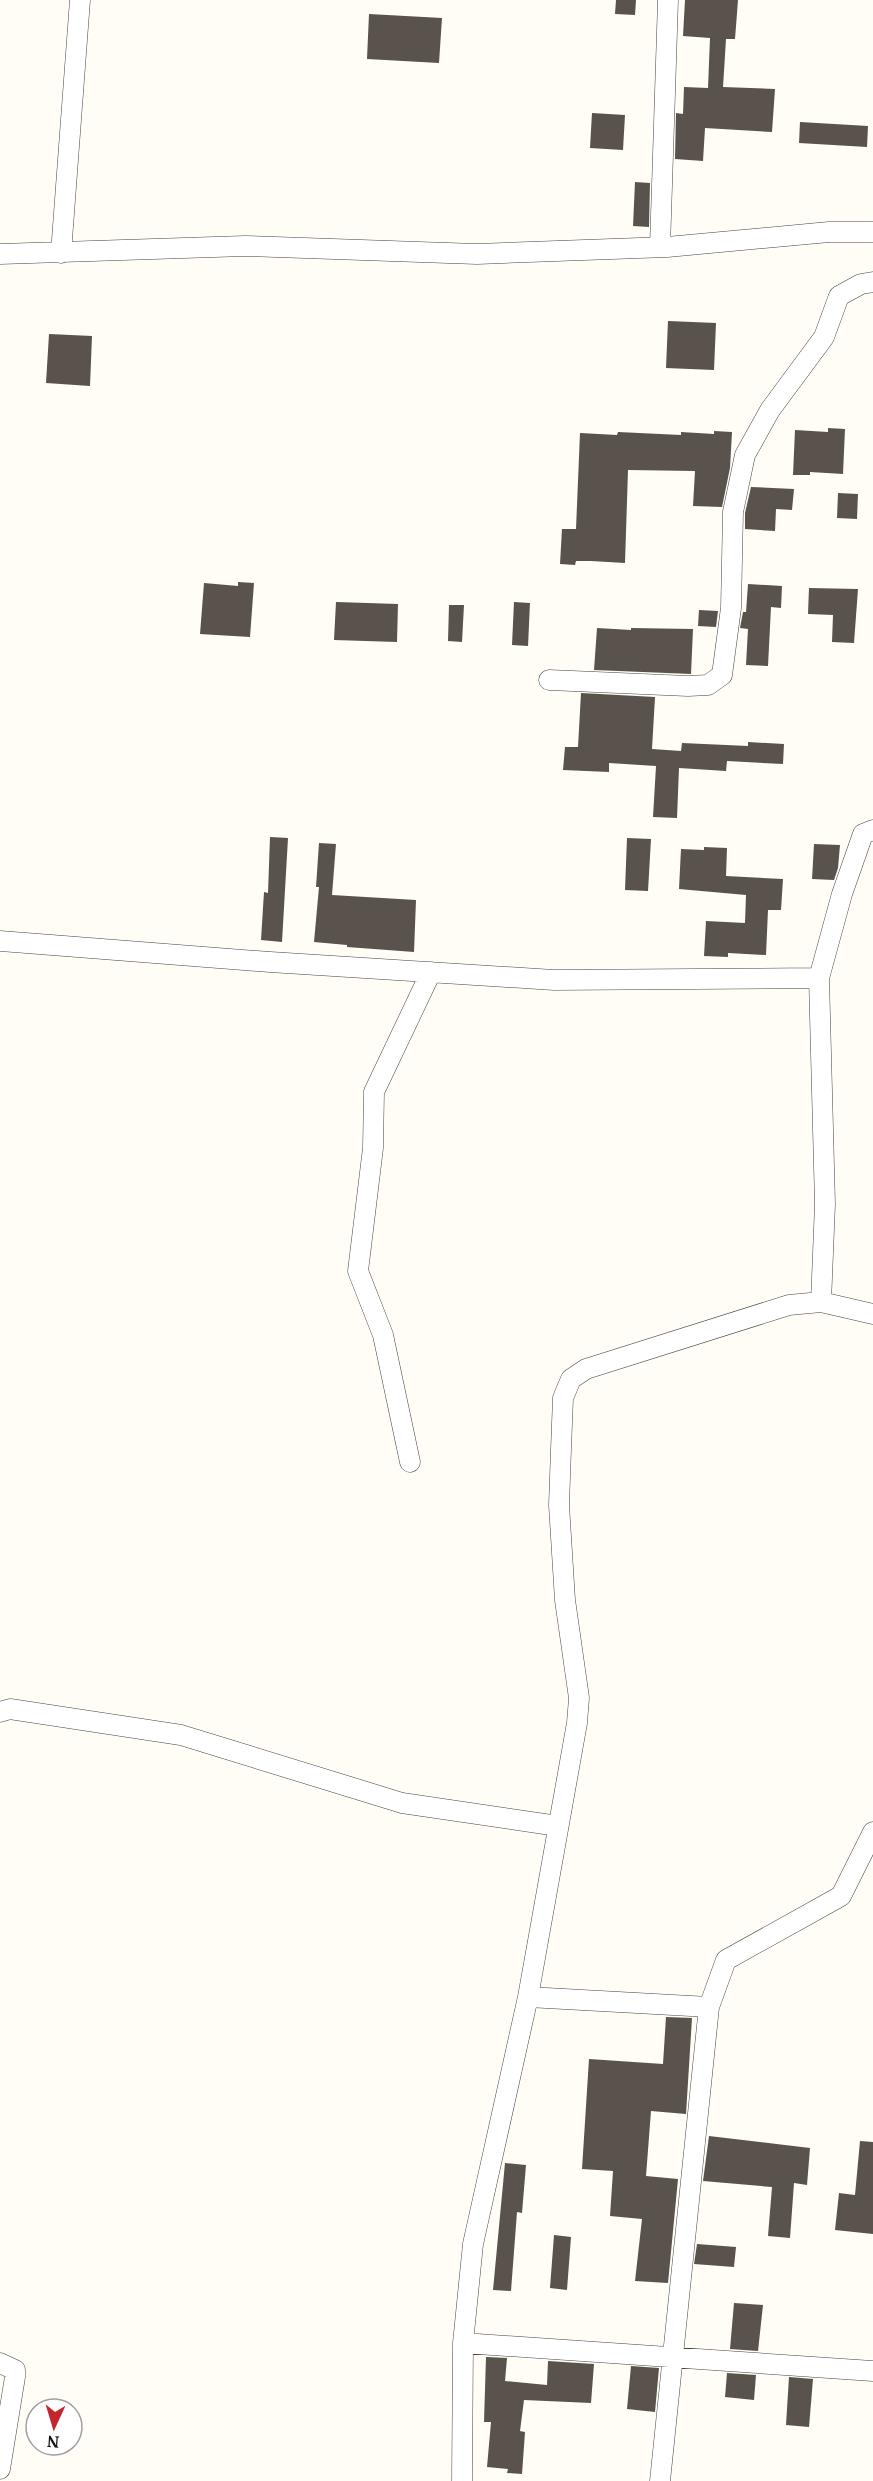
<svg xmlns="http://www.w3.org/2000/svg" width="873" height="2481" font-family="'PT Serif',serif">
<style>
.building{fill:#5a524d}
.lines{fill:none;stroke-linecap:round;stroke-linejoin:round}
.minor-casing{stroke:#444;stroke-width:21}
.minor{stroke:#fff;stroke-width:20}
</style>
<rect width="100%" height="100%" fill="#fffdf5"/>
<path class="building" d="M616,0H636L635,15L615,14Z
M685,0H738L735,39H726L723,87L775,89L772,132L705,128L703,161L675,159L676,113L683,114L684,87L708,88L710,38L683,36Z
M369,14L442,18L439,63L367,59Z
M592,113L625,115L623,150L590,148Z
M800,122L868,126L867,147L799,143Z
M635,182L650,183L649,227L633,226Z
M668,321L716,323L714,370L666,368Z
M49,334L92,336L90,386L46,383Z
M828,428L845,429L843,474L810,472V475H793L795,430L828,432Z
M714,431L732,432L730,468L722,507L693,506L695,471L628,470L625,563L591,561H576L575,565L560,564L562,529H576L580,433L617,435L618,432L681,435V432L714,434Z
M751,487L794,489L792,510L776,509L775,531L745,529V513Z
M838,493L858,494L857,519L837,518Z
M238,582L254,583L250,637L200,634L204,583L238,586Z
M748,584L782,586L781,608L771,607L768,666L746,665L748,629L740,628L743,612H746Z
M809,588L858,589L854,643L832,642L833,615L808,614Z
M336,602L398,604L397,642L334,640Z
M514,602L530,603L528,646L512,645Z
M449,605H464L462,642L448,641Z
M699,610L718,611L716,627L698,626Z
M597,628L631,630V628L693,629L691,674L594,670Z
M581,693L655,697L652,749L681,751L682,743L748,746V742L784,744L783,764L727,761L726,771L679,768L677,818L653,817L656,766L609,763V772L563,770L565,747H578Z
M270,837L288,838L282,942L261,940L264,892L268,893Z
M627,838L651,839L648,891L625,890Z
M319,843L336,844L332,895L416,900L414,952L347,947V945L314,942L319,887H316Z
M814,844L840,845L838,868L834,880L812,879Z
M704,847L727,848L726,876L783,879L781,910H768L766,955L728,953V957L704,956L706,921L745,923L746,895L679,889L681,849L704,850Z
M666,2017L692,2018L686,2114L651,2111L646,2176L678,2179L668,2283L635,2281L642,2219L610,2216L613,2171L582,2169L589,2059L663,2064Z
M709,2136L810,2148L807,2185L794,2183L790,2238L768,2236L772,2187L703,2181Z
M860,2141L873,2142V2234L835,2230L839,2193L855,2195Z
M505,2163L526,2165L522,2213L517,2212L511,2291L493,2290Z
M554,2235L571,2237L567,2290L550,2288Z
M697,2244L736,2247L734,2267L694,2264Z
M734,2303L763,2305L758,2351L730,2349Z
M486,2357L507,2358L505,2381L547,2385L548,2361L594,2364L591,2403L524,2400L520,2431L525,2432L522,2474L507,2473L508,2469L487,2467L491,2422H484Z
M631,2366L659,2368L655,2412L627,2409Z
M727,2373L756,2375L754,2400L725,2397Z
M789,2377L813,2379L809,2427L786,2425Z"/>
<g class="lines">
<g class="minor-casing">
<path id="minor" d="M660,247L668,0
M61,253L80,0
M0,254L245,246L477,254L667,247L829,232H873
M549,680L688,686L708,685L722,675L731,608L733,512L745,455L770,410L824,337L839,296L861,284L873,282
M0,941L270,962L554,980L819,978
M821,1302L825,1204L819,978L842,894L863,834L873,830
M410,1462L383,1335L358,1271L373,1148L374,1092L431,972
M0,1712L10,1709L181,1735L402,1803L558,1826
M709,2007L726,1960L841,1896L873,1832
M463,2343L473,2244L528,1997
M0,2363L15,2370V2377L0,2469
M462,2481L463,2343L873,2371
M660,2481L709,2007L528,1997L577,1723L579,1698L565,1600L559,1505L561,1449L563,1398L571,1379L586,1369L789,1305L821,1302L873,1314"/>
</g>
<use href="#minor" class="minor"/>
</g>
<g transform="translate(54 2427) rotate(184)"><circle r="28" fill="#ffffff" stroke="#a0a0a0" stroke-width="1.5"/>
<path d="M0-4.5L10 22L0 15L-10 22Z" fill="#c4262e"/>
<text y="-9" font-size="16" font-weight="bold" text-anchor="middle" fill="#111111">N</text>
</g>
</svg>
